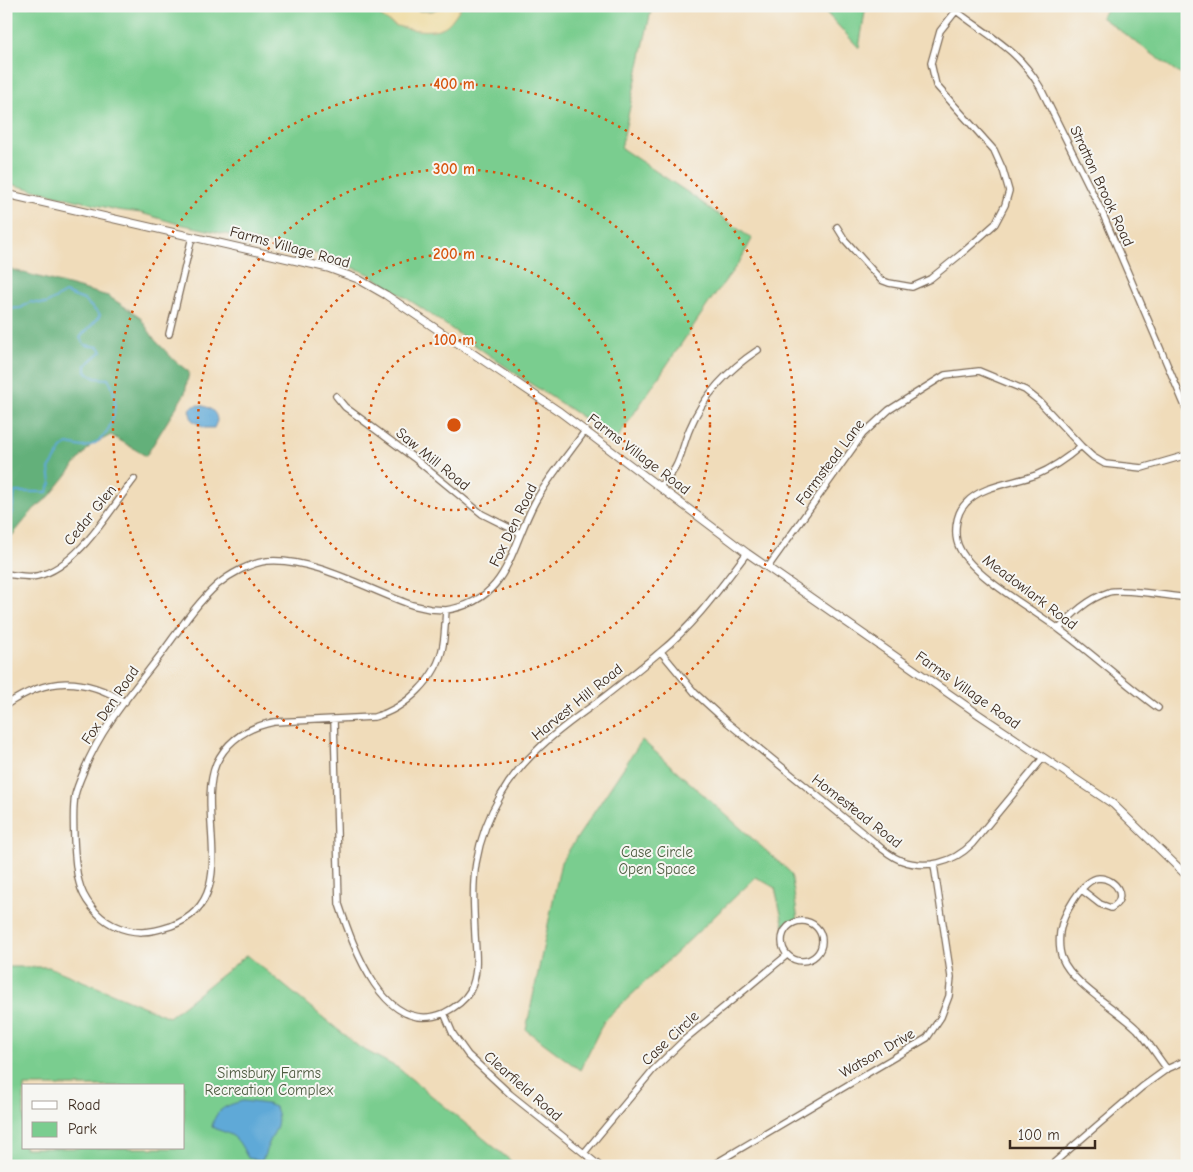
<svg xmlns="http://www.w3.org/2000/svg" width="1193" height="1172" font-family="'Comic Neue',sans-serif">
<style>
.green{fill:#7acd8f;stroke:#5a7c56;fill-rule:evenodd}
.forest{fill:#63b07a;stroke:#4f6d4c}
.sand{fill:#eeda9e;stroke:#94825e}
.water{fill:#5fa9d7;stroke:#4d6a7a}
.lines{fill:none;stroke-linecap:round;stroke-linejoin:round}
.stream{stroke:#5fa9d7;stroke-width:2}
.minor-casing{stroke:#7a6855;stroke-width:8}
.major-casing{stroke:#7a6855;stroke-width:9}
.minor{stroke:#fff;stroke-width:5.5}
.major{stroke:#fff;stroke-width:7}
.ring{fill:none;stroke:#d7540e;stroke-width:2.5;stroke-dasharray:2.5 5}
.labels{text-anchor:middle;stroke-width:4;stroke-linejoin:round;paint-order:stroke}
.street-label{font-size:15px;fill:#3b2a1e;stroke:#f6f6f2}
.park-label{font-size:15px;fill:#4e5b40;stroke:#f6f6f2}
.centre{fill:#d7540e;stroke:#f6f6f2;stroke-width:2.5}
.ring-label{font-size:15px;text-anchor:middle;font-weight:bold;fill:#d7540e;stroke:#f6f6f2;stroke-width:4;stroke-linejoin:round;paint-order:stroke}
</style>
<rect width="100%" height="100%" fill="#f6f6f2"/>
<filter id="ink" filterUnits="userSpaceOnUse"><feTurbulence type="fractalNoise" baseFrequency=".02" numOctaves="2"/><feDisplacementMap in="SourceGraphic" scale="10" xChannelSelector="R" yChannelSelector="G"/><feConvolveMatrix kernelMatrix="1 2 1 2 8 2 1 2 1" color-interpolation-filters="sRGB"/></filter>
<filter id="wash" filterUnits="userSpaceOnUse"><feTurbulence type="fractalNoise" baseFrequency=".0096" numOctaves="4" result="noise"/><feDisplacementMap in="SourceGraphic" scale="20" xChannelSelector="R" yChannelSelector="G"/><feGaussianBlur stdDeviation="1.12" result="paint"/><feColorMatrix in="noise" values="0 0 0 0 0 0 0 0 0 0 0 0 0 0 0 0 0 1.4 0 .05"/><feComposite in="paint" operator="in"/></filter>
<g filter="url(#wash)">
<rect width="100%" height="100%" fill="#f0dcba"/>
<path class="green" d="M6,6H652L621,148L690,194L752,239L740,261L713,297L616,440L593,424L525,380L420,307L369,274L322,255L175,223L141,213L117,210L6,183Z
M820,6H866L859,48Z
M1109,6H1187V79L1101,17Z
M642,740L791,873L798,920L790,922L784,927L775,888L756,877L604,1021L580,1070L526,1030L561,862Z
M247,955L359,1047L398,1068L517,1166H6V967H49L169,1017ZM24,1086H184V1148H24Z"/>
<path class="forest" d="M6,268L108,296L139,316L155,340L175,361L189,372L185,393L146,456L111,435L90,446L49,497L34,509L11,537L6,547Z"/>
<path class="sand" d="M377,6H412L419,11H432L443,6H462C457,12 453,20 447,25C435,34 411,30 397,26C389,23 381,16 374,11Z"/>
<path class="water" d="M198,405C208,406 217,411 217,421L214,428H204L192,420L189,410L192,407Z
M243,1101L267,1104L275,1107C281,1124 276,1128 269,1143C267,1148 265,1153 263,1159L258,1160L248,1158C243,1150 240,1140 231,1135C225,1131 218,1131 212,1127C215,1109 227,1105 243,1101Z"/>
<g class="lines">
<path class="stream" d="M6,309L21,308L30,302L46,304L65,293L84,300L100,315C95,324 86,329 80,338L85,345L99,347L102,351L86,365V372L95,378L108,379C123,400 113,443 84,447C79,447 73,445 68,444L63,447L49,469L51,483L47,492H15L12,512L6,529"/>
</g>
</g>
<g filter="url(#ink)">
<g class="lines">
<g class="minor-casing">
<path id="minor" d="M950,6C984,34 1016,46 1040,87L1102,212L1187,411
M837,227L845,240L881,280L889,283L912,287L930,279L961,254L995,224L1005,205L1009,191L1003,170L994,150L936,85L931,63L940,31L956,11
M169,334L192,237
M336,396L345,407L414,458L482,514L520,533
M1081,446C1067,458 1053,468 1036,475C1015,483 982,485 966,503C955,514 953,536 960,549C974,577 1034,610 1060,630C1094,655 1125,684 1158,708
M660,486C665,481 671,475 675,468C682,456 684,441 690,428C703,396 729,369 758,350
M768,567L863,434L889,410L945,375L979,371L1025,390L1039,401L1081,446L1093,457L1105,464L1142,468L1187,455
M6,574C16,575 28,578 37,576C77,568 110,510 134,479
M446,610L430,609L412,605C369,590 312,557 267,561C250,563 230,574 217,585C196,604 179,630 162,653C133,691 100,728 83,773C80,780 77,787 75,795C72,813 74,864 79,882C83,899 97,917 113,925C134,935 150,933 171,926C243,900 195,815 216,764C227,740 249,727 274,722L374,717C405,709 438,678 443,645C445,634 445,622 446,610C509,601 510,548 535,502C548,478 569,454 585,431
M1059,629C1073,613 1088,599 1109,592C1123,588 1170,596 1187,598
M661,652L695,693L728,723L874,842C882,849 890,856 900,860C926,870 953,863 972,844L1043,758
M6,705C47,677 83,676 125,702
M334,720L339,904C353,946 384,1038 444,1013C454,1008 465,1000 470,991C479,974 476,953 475,935C474,911 472,887 476,863C480,840 489,815 501,795C522,758 557,731 592,706C615,689 638,670 660,652C695,624 720,588 747,553
M1082,890L1100,904L1111,908C1129,898 1116,878 1099,878C1082,879 1062,917 1060,932C1059,941 1059,950 1062,958C1072,984 1117,1009 1137,1029C1148,1041 1157,1056 1167,1069
M782 941a20 20 0 1 1 40 0a20 20 0 1 1-40 0Z
M444,1013L453,1034L468,1055L510,1094L600,1166
M584,1153L653,1070L684,1040L787,955
M711,1166L927,1038L941,1017L949,996L951,977L934,865
M1050,1166L1142,1087L1167,1069L1187,1060"/>
</g>
<g class="major-casing">
<path id="major" d="M6,194L328,268L358,279L386,295L560,412L747,553L978,714L1113,804L1187,876"/>
</g>
<use href="#minor" class="minor"/>
<use href="#major" class="major"/>
</g>
</g>
<g class="ring">
<circle cx="454" cy="425" r="85"/>
<circle cx="454" cy="425" r="171"/>
<circle cx="454" cy="425" r="256"/>
<circle cx="454" cy="425" r="341"/>
</g>
<g class="labels">
<g class="street-label">
<text transform="translate(1102 186) rotate(65)" y="5">Stratton Brook Road</text>
<text transform="translate(290 247) rotate(15)" y="5">Farms Village Road</text>
<text transform="translate(639 454) rotate(37)" y="5">Farms Village Road</text>
<text transform="translate(433 459) rotate(39)" y="5">Saw Mill Road</text>
<text transform="translate(830 462) rotate(-53)" y="5">Farmstead Lane</text>
<text transform="translate(90 515) rotate(-51)" y="5">Cedar Glen</text>
<text transform="translate(513 525) rotate(-64)" y="5">Fox Den Road</text>
<text transform="translate(1030 592) rotate(37)" y="5">Meadowlark Road</text>
<text transform="translate(968 690) rotate(35)" y="5">Farms Village Road</text>
<text transform="translate(577 702) rotate(-39)" y="5">Harvest Hill Road</text>
<text transform="translate(110 705) rotate(-56)" y="5">Fox Den Road</text>
<text transform="translate(857 811) rotate(38)" y="5">Homestead Road</text>
<text transform="translate(670 1038) rotate(-43)" y="5">Case Circle</text>
<text transform="translate(877 1053) rotate(-30)" y="5">Watson Drive</text>
<text transform="translate(523 1086) rotate(41)" y="5">Clearfield Road</text>
</g>
<g class="park-label">
<text x="657" y="857">Case Circle<tspan x="657" dy="17">Open Space</tspan></text>
<text x="269" y="1078">Simsbury Farms<tspan x="269" dy="17">Recreation Complex</tspan></text>
</g>
</g>
<circle cx="454" cy="425" r="8" class="centre"/>
<g class="ring-label">
<text x="454" y="89">400 m</text>
<text x="454" y="174">300 m</text>
<text x="454" y="259">200 m</text>
<text x="454" y="345">100 m</text>
</g>
<rect width="1193" height="1172" fill="none" stroke="#f6f6f2" stroke-width="25"/>
<rect x="22" y="1084" width="162" height="65" fill="#f6f6f2" stroke="#aba49d"/>
<rect x="32" y="1101" width="25" height="8" fill="#ffffff" stroke="#aba49d"/>
<text x="68" y="1110" font-size="15" fill="#3b2a1e">Road</text>
<rect x="32" y="1122" width="25" height="15" fill="#7acd8f" stroke="#aba49d"/>
<text x="68" y="1134" font-size="15" fill="#3b2a1e">Park</text>
<path d="M1010 1140v8h85v-8" fill="none" stroke="#3b2a1e" stroke-width="2.5"/>
<text x="1018" y="1140" font-size="15" fill="#3b2a1e" stroke="#f6f6f2" stroke-width="4" paint-order="stroke">100 m</text>
</svg>
